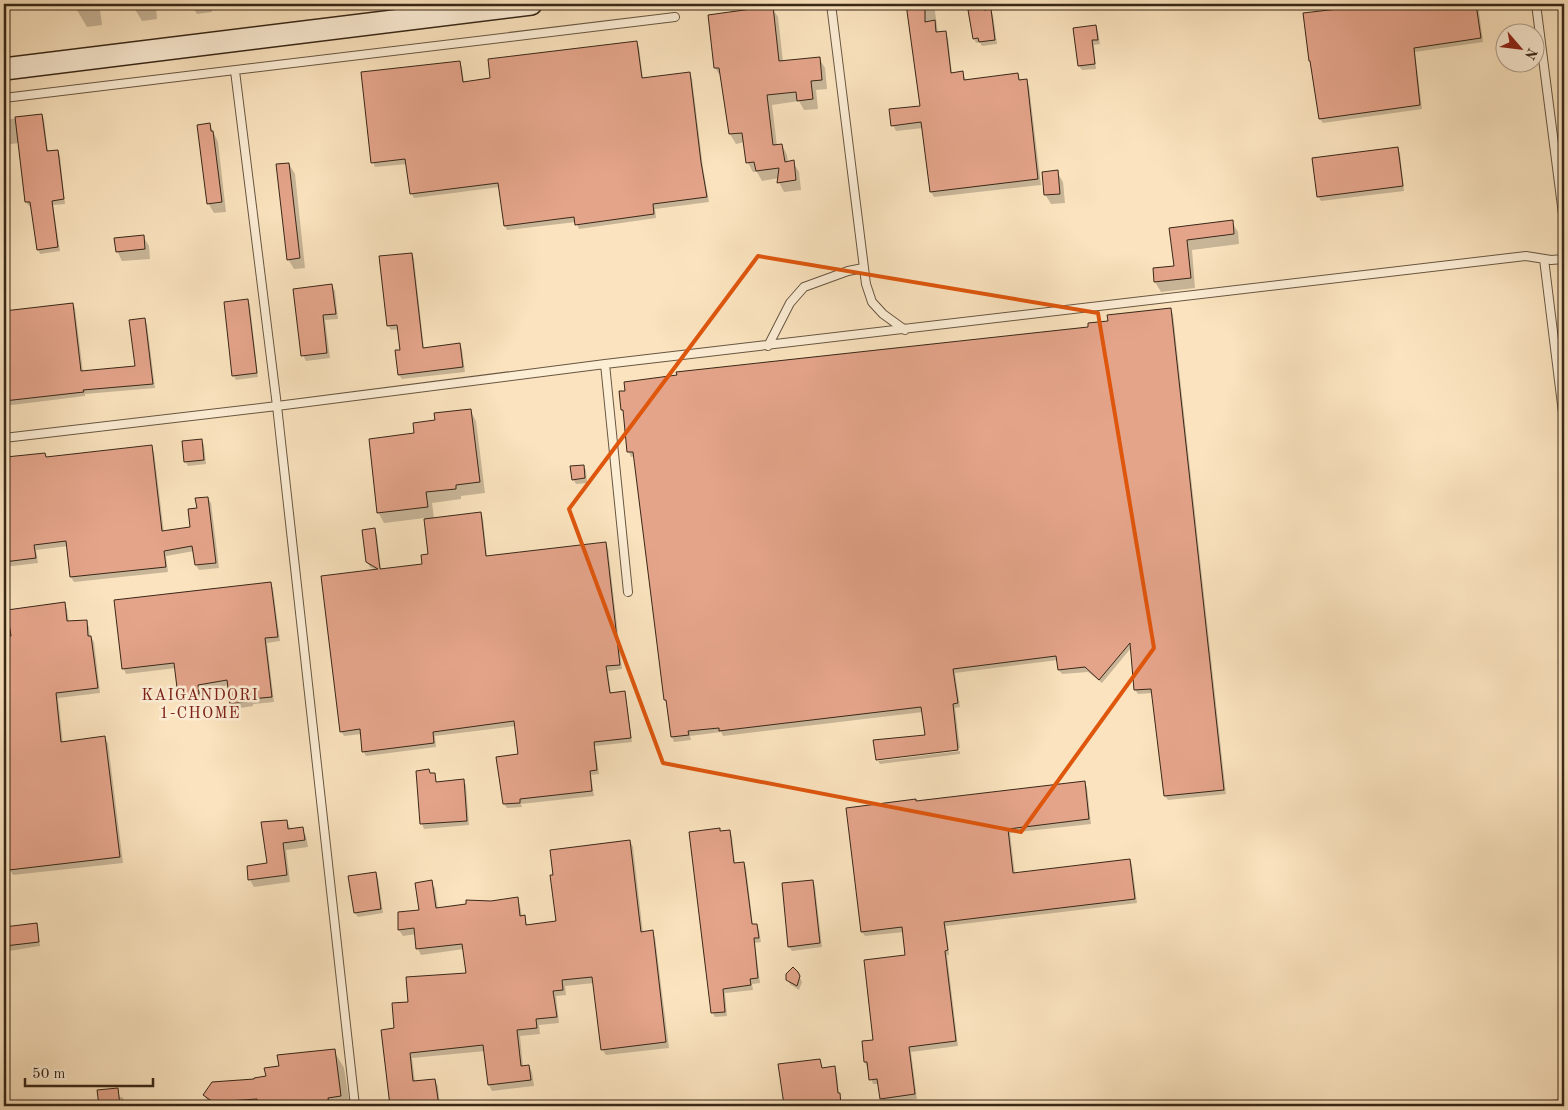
<svg xmlns="http://www.w3.org/2000/svg" width="1568" height="1110" font-family="'Old Standard TT',serif">
<style>
.shadow{fill:#0003}
.building{fill:#e4a48a;stroke:#382717}
.lines{fill:none;stroke-linecap:round;stroke-linejoin:round}
.lane-casing{stroke:#685641;stroke-width:10}
.secondary-casing{stroke:#382717;stroke-width:24}
.lane{stroke:#fcedd5;stroke-width:8}
.secondary{stroke:#fcedd5;stroke-width:21}
.marked{fill:none;stroke:#df560d;stroke-width:4;stroke-linejoin:round}
.labels{text-anchor:middle;stroke-width:5;stroke-linejoin:round;paint-order:stroke}
.neighbourhood-label{font-size:16px;letter-spacing:1px;fill:#7a1f14;stroke:#fcedd5}
</style>
<rect width="100%" height="100%" fill="#fae3be"/>
<filter id="stains"><feTurbulence type="fractalNoise" baseFrequency=".004" numOctaves="4"/><feColorMatrix values="0 0 0 0 .2 0 0 0 0 .09 0 0 0 0 .02 0 0 0 .5 -.17"/></filter>
<radialGradient id="worn" r=".72"><stop offset=".6" stop-color="#630" stop-opacity="0"/><stop offset="1" stop-color="#630" stop-opacity=".3"/></radialGradient>
<path class="shadow" d="M76,4H110L111,9L100,10L102,25L87,27L77,10Z
M132,4H181L156,8L157,19L142,21Z
M191,4H237V7L212,9V12L197,14Z
M874,4H934L938,33L945,32L948,38L952,74L963,73L966,81L1017,75L1021,81L1026,80L1029,86L1041,185L934,197L931,192L923,128L896,131L893,125L921,107L908,7L877,9Z
M1412,4H1478L1483,42L1415,52L1422,109L1323,123L1320,119L1312,64L1310,61L1305,14Z
M772,8L778,17L783,62L819,58L825,68L827,89L816,90L818,109L804,110L799,101L772,105L777,146L782,145L787,155L788,162H793L799,172L801,190L784,192L779,182V178L762,181L757,172H753L748,163L745,142L736,144L730,134L721,77L715,68Z
M991,11L993,15L997,44L982,46L980,42L976,43L974,38L984,12Z
M1096,27L1098,31L1100,44L1094,45L1096,69L1082,70L1079,66L1075,29Z
M636,43L639,47L643,79L689,74L692,78L703,168L709,202L655,209L656,218L579,229L576,222L507,230L505,226L500,187L414,198L411,193L407,164L375,167L373,162L459,62L462,67L464,83L491,79Z
M42,115L44,119L48,153L58,151L60,156L65,204L53,205L60,251L40,254L38,249L32,206H29L26,202L19,143L4,145V120Z
M210,125L218,142L226,212L214,213L208,203Z
M1397,149L1400,153L1404,191L1321,201L1318,196Z
M289,164L295,174L305,268L294,269L288,259Z
M1057,172L1063,182L1065,203L1051,204L1045,194Z
M1232,222L1238,232L1239,244L1192,250L1195,288L1161,292L1155,282L1154,270L1175,267L1171,229Z
M143,236L149,246L150,259L122,261L117,251Z
M412,254L414,259L424,349L459,344L462,349L465,372L402,379L399,375L401,351L399,329L391,330L388,325Z
M332,285L335,291L338,319L325,320L330,358L306,361L303,355Z
M248,300L250,305L258,377L236,380L233,375Z
M72,304L75,308L83,372L137,367L145,320L147,324L155,388L85,394V396L4,406V313Z
M1170,309L1173,314L1226,794L1168,800L1165,796L1152,693L1138,694L1135,690L1131,648L1102,683L1088,672L1062,674L1059,670L1058,660L955,673L960,707L955,708L960,748L877,758L927,736L923,712L723,736L721,732L690,736L691,740L674,742L672,737L668,705L665,700L635,456L631,457L629,452L624,413L622,410L1089,328L1109,322Z
M470,410L476,421L485,493L461,496V499L432,503L434,519L481,513L483,518L487,557L605,543L608,548L622,669L608,671L611,694L624,693L626,697L632,742L595,746L599,774L591,775L594,796L521,804L522,807L507,808L504,804L519,755L516,726L435,736L436,747L366,756L363,751L362,734L344,736L341,731L377,570L370,567L367,562L374,530L377,534L381,570L424,565L430,555L425,518L384,523L378,512L416,435L436,421Z
M201,440L204,445L206,464L188,466L185,461Z
M151,447L154,452L164,532L191,528L198,509L208,498L211,503L219,568L199,570L196,565L194,551L166,556L168,572L74,582L71,577L68,546L36,550L38,563L4,567V464L45,454L47,458Z
M583,466L586,470L587,483L576,484L573,479Z
M270,583L273,588L280,641L267,643L274,702L253,704V706L234,709L231,704L229,685L200,690L201,699L182,701L179,696L176,668L126,674L124,669L115,601Z
M64,604L67,609L69,622L86,621L89,627L90,636L94,642L100,693L58,698L63,743L105,738L108,743L123,863L13,875L10,870L4,817V612Z
M960,751V754L880,764L878,761Z
M417,772L434,774L437,783L463,781L466,785L469,825L424,829L422,824Z
M1084,782L1087,787L1091,824L1010,833L1015,874L1130,860L1132,865L1137,903L946,926L949,955H947L958,1046L911,1052L917,1099L884,1103L881,1098L879,1084H873L865,1062L906,956L904,932L865,936L862,932L917,803Z
M287,821L291,830L302,829L306,836L308,847L286,850L290,882L254,887L250,880L269,864Z
M729,832L732,836L735,864L743,863L746,867L753,926L757,925L759,930L761,942L755,943L760,983L752,984L753,990L725,993L727,1016L715,1017L712,1012L721,833Z
M630,841L633,847L643,933L652,932L655,937L669,1048L606,1055L602,1049L594,983L565,986L566,995L556,996L559,1023L539,1025L540,1034L520,1036L523,1067L529,1066L532,1072L534,1086L492,1091L489,1085L485,1051L412,1058L415,1082L435,1080L438,1086L440,1106H391L382,1031L396,1029L409,1003L467,974L464,949L421,955L418,949L416,934L403,936L399,930V913L420,911L431,882L435,888L438,909L517,899L520,905L522,917H524L528,926L557,922Z
M375,874L378,878L383,913L358,917L355,913Z
M813,881L815,886L822,947L792,951L789,947Z
M36,924L38,929L40,946L9,951L6,946L4,928Z
M797,972L802,982L799,990L790,984L787,979Z
M334,1051L344,1068L350,1106H211L204,1095L267,1078L280,1067Z
M820,1061L823,1069L834,1068L837,1074L840,1106H786L785,1105Z
M117,1089L120,1097H122L125,1101V1106H100L99,1092Z"/>
<path class="building" d="M906,4H925V22L935,20L936,32L946,31L951,73L963,71L964,80L1018,73L1019,80L1027,79L1038,179L930,192L921,122L891,126L889,109L920,106Z
M1403,4H1476L1481,38L1414,48L1420,105L1319,119L1310,61H1309L1303,13L1372,5L1373,7Z
M773,6L779,61L820,57L822,80L811,81L813,99L797,101L796,92L767,95L773,145L782,144L785,162L794,160L796,180L777,183L779,168L756,171L754,162L746,163L742,133L729,134L719,68H714L708,15Z
M984,8V10L991,9L995,40L979,42L978,38L973,39L968,10Z
M1096,25L1098,40H1092L1095,64L1078,66L1073,28Z
M637,41L642,78L690,72L701,162L707,197L653,204L654,214L575,225L574,217L504,226L498,183L410,194L405,159L371,163L361,72L460,61L463,82L490,78L488,59Z
M42,114L47,151L58,150L64,199L52,201L58,247L37,250L30,202H25L15,117Z
M210,123L211,131H213L222,202L207,204L197,125Z
M1398,147L1403,186L1317,197L1312,158Z
M289,163L300,258L287,260L276,164Z
M1058,170L1060,194L1044,195L1042,172Z
M1233,220L1234,234L1187,240L1191,278L1154,282L1153,268L1174,266L1169,228Z
M144,235L145,249L116,252L114,238Z
M412,253L423,348L460,343L463,367L398,375L395,350H400L397,325L387,326L379,256Z
M332,284L336,314L323,315L327,353L301,356L293,289Z
M248,299L257,373L232,376L224,302Z
M73,303L81,371L135,366L129,320L145,318L153,384L83,390L84,392L4,401V311Z
M1171,308L1224,790L1164,796L1151,689L1134,690L1130,643L1099,680L1085,667L1058,670L1056,656L953,669L958,703L953,704L958,750L876,760L873,740L925,735L921,707L719,731V728L688,731L689,735L671,737L666,700H664L633,452H627L623,410H621L619,391H625L624,382L677,375L676,372L1088,327V323L1108,321L1107,315Z
M471,409L480,482L456,485V489L426,492L428,507L377,513L369,439L414,433L413,423L435,420L434,413Z
M202,439L204,460L184,462L182,441Z
M152,445L162,531L190,527L188,509L197,508L195,498L208,497L216,563L195,565L192,546L164,551L166,567L70,577L66,541L34,545L36,558L4,562V465L7,464L6,457L45,453L46,457Z
M584,465L585,478L572,480L570,466Z
M481,512L486,556L606,542L620,665L606,666L610,693L625,691L631,738L594,742L597,770L590,771L592,791L520,799V803L503,804L496,757L518,754L514,721L433,732L434,743L362,752L360,729L340,732L321,576L378,569L366,562L362,530L375,528L380,569L422,564L421,555L428,554L424,519Z
M271,582L278,637L265,638L272,697L251,699V701L230,704L227,680L198,685L199,694L178,696L174,663L122,669L114,600Z
M65,602L67,621L87,620L88,636H91L98,688L56,693L61,742L105,736L120,857L9,870L4,828V637L11,636L7,610Z
M429,769L430,773H435L436,782L464,779L467,821L420,824L416,771Z
M1085,781L1089,819L1008,829L1013,873L1130,859L1135,899L944,922L948,950L945,951L956,1041L909,1047L915,1094L880,1099L877,1079L869,1080L867,1062H864L862,1041L873,1040L864,960L905,955L902,927L861,932L846,808L916,799V801Z
M287,820L288,829L303,827L305,840L283,843L287,875L248,880L247,866L267,863L261,822Z
M720,828V831L730,830L734,863L744,862L752,924H757L759,938H754L758,978L750,979L751,985L723,989L725,1012L711,1013L689,832Z
M630,840L641,932L653,930L666,1042L601,1050L592,977L562,980L563,990L553,991L557,1017L536,1019L537,1028L517,1030L521,1066L529,1065L531,1080L488,1085L483,1045L410,1053L413,1081L435,1079L439,1106H390L381,1030L394,1028L392,1003L408,1002L406,977L466,973L462,944L416,949L414,928L398,930V912L419,910L415,883L432,880L436,908L466,904V900L491,901L518,897L520,916L525,915L526,925L556,921L550,875H553L550,850Z
M376,872L381,909L354,913L348,876Z
M813,880L820,943L788,947L782,883Z
M37,923L39,942L5,946L4,927Z
M793,967L798,972L800,976L797,986L786,980V974Z
M335,1049L341,1096L328,1098L329,1106H258L257,1099L213,1102L203,1095L212,1082L254,1079V1078L266,1076L264,1068L279,1066L277,1055Z
M820,1059L822,1068L835,1066L838,1093H840L841,1106H803L802,1103L784,1105L778,1064Z
M118,1088L120,1106H99L97,1090Z"/>
<g class="lines">
<g class="lane-casing">
<path id="lane" d="M831,4L866,284L872,302L883,314L905,330
M1536,4L1564,222
M235,71L277,406L355,1106
M4,98L675,17
M1544,259L1564,421
M768,346L790,303L804,287L848,271L863,268
M605,364L628,592
M4,438L277,406L605,364L1526,256L1551,260L1564,259
M4,1058L5,1069
M1541,1106L1564,1104"/>
</g>
<g class="secondary-casing">
<path id="secondary" d="M4,69L531,4"/>
</g>
<use href="#lane" class="lane"/>
<use href="#secondary" class="secondary"/>
</g>
<path class="marked" d="M758,256L1098,313L1154,648L1021,832L663,763L569,509Z"/>
<g class="labels">
<g class="neighbourhood-label">
<text x="200" y="700">KAIGANDORI<tspan x="200" dy="18">1-CHOME</tspan></text>
</g>
</g>
<rect width="1568" height="1110" fill="none" stroke="#fae3be" stroke-width="20"/>
<rect x="5" y="5" width="1558" height="1100" fill="none" stroke="#382717" stroke-width="2.5"/>
<rect x="10" y="10" width="1548" height="1090" fill="none" stroke="#382717"/>
<g transform="translate(1520 48) rotate(118)"><circle r="24" fill="#fcedd5" stroke="#ae9e89"/>
<path d="M0-4L9 19L0 12L-9 19Z" fill="#8f2418"/>
<text y="-8" font-size="14" font-weight="bold" text-anchor="middle" fill="#382717">N</text>
</g>
<path d="M25 1078v8h128v-8" fill="none" stroke="#382717" stroke-width="2.5"/>
<text x="32" y="1078" font-size="15" fill="#382717" stroke="#fcedd5" stroke-width="4" paint-order="stroke">50 m</text>
<rect width="100%" height="100%" filter="url(#stains)"/>
<rect width="100%" height="100%" fill="url(#worn)"/>
</svg>
